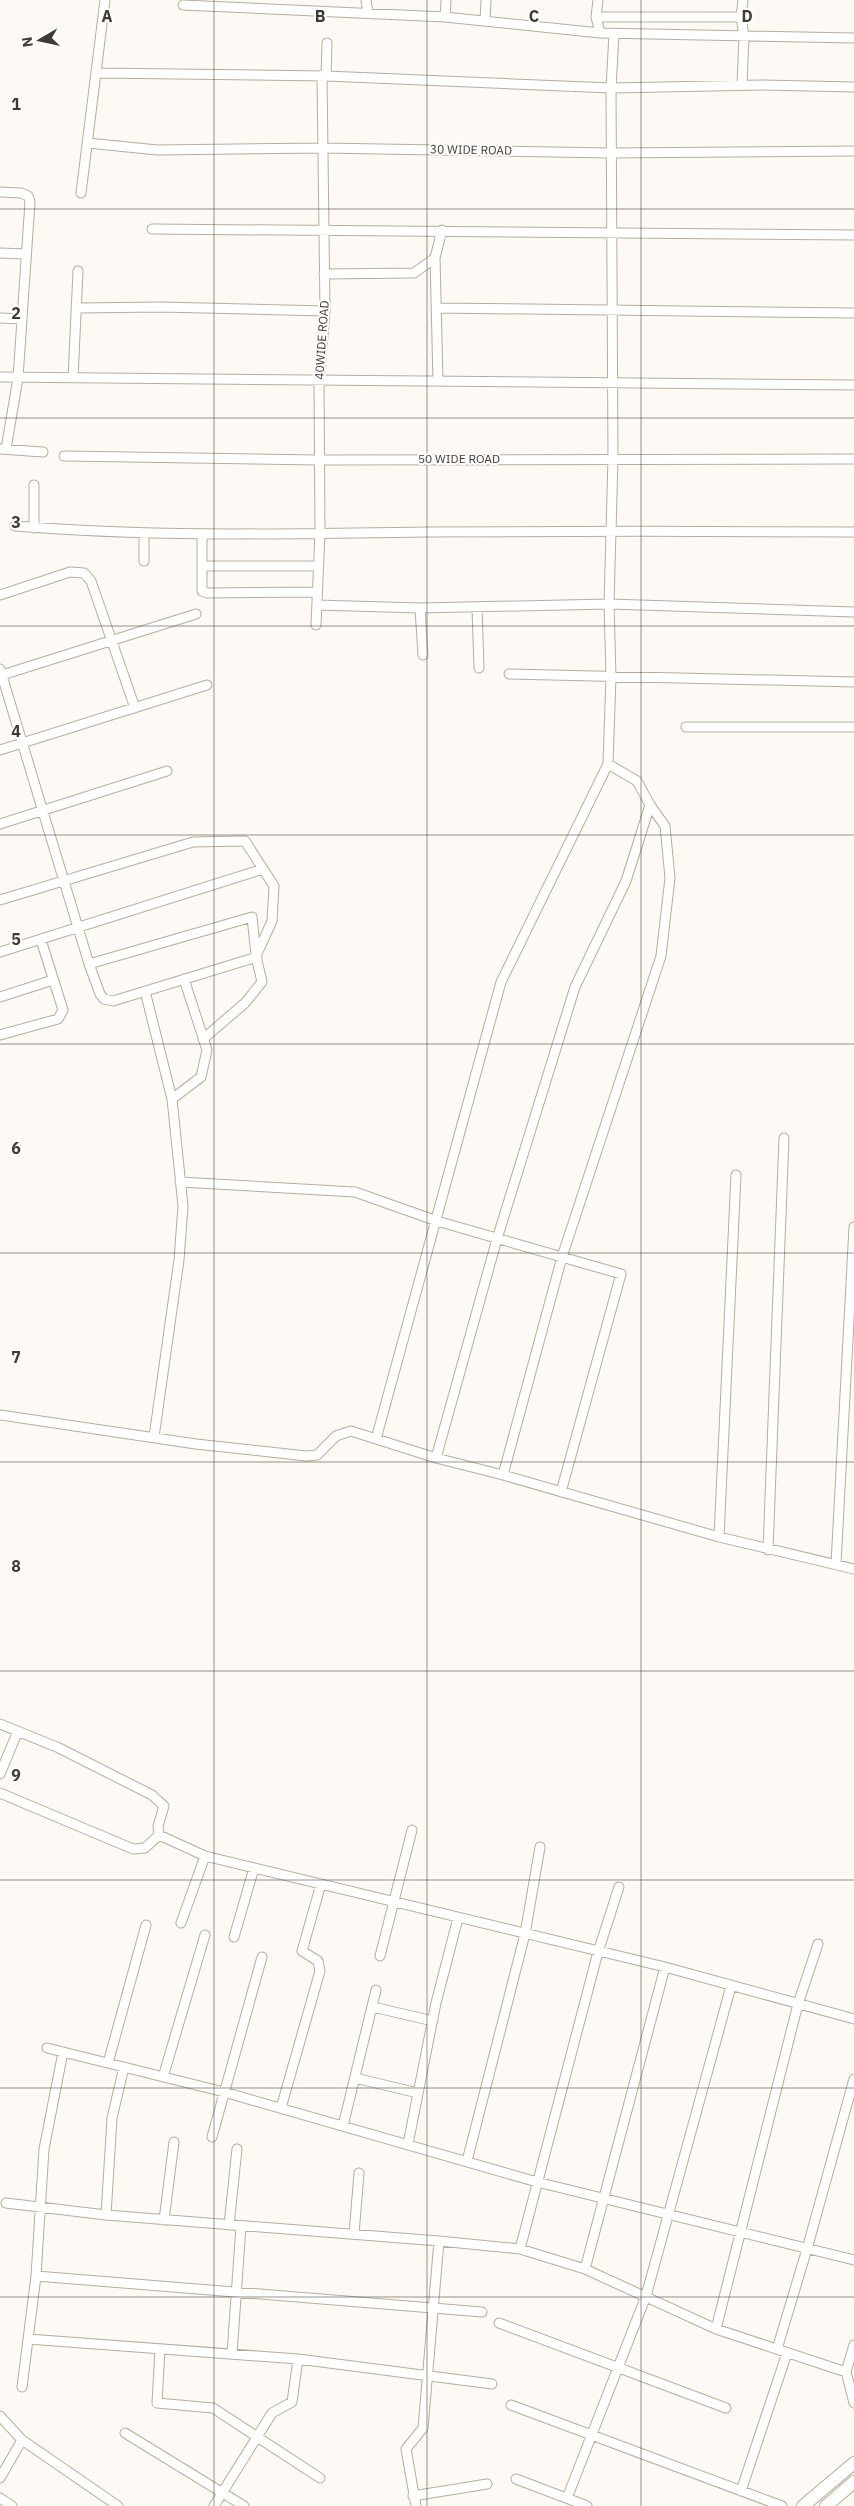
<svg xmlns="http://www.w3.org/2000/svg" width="854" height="2506" font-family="'IBM Plex Sans',sans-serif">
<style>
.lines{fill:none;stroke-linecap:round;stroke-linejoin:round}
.street-casing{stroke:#b9ad98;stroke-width:11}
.secondary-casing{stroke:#b9ad98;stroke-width:14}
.street{stroke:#fff;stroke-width:9}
.secondary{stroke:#fff;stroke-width:12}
.grid{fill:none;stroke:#403a31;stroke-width:1;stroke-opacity:0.55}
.labels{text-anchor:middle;stroke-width:4;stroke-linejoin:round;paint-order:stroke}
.street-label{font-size:12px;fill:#403a31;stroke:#fff}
.grid-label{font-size:16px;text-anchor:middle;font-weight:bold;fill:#403a31;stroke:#fff;stroke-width:4;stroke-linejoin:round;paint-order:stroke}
</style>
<rect width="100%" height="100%" fill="#fdfaf6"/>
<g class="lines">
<g class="street-casing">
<path id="street" d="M366,0L368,13
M598,0L596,17L600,33
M183,5L445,17L600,33L854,38
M445,17L446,0
M596,17H741
M485,20L486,0
M97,73L326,76L611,88L762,85L854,87
M326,76L327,43
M742,85L744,36L741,17L743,0
M88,143L157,150L323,148L612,153L854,151
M0,192L21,193L28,196L30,202L18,378L6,449
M81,193L105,0
M152,229L854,235
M0,253L26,254
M435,258L438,381
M324,274L414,273L435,258L442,230
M76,308L162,307L325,311
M437,308L854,313
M0,318L22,319
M0,377L854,385
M73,378L78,271
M0,449L43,452
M64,456L319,460L854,459
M15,526C151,537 287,534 424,532C567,531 711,531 854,532
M34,528V485
M202,535V591L207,593L317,592
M144,561V533
M202,566H318
M0,595L70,572L84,573L91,581L135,708
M317,605L420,608L609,604L854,612
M420,608L423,655
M477,608L479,668
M316,625L320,533L319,382L325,311L322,75
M0,669L89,964L100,994L104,999L113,1001L257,957
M509,674L854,682
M2,675L196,614
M686,727H854
M0,750L207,685
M0,824L167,771
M0,900L193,842L245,841L274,886L272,921L256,956L262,982L245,1003L203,1039
M0,952L263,869
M89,964L252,917L256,955
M145,991L172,1099
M0,997L53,980
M0,1035L58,1019L63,1010L41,940
M180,1182L355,1192L437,1221L621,1274L561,1492
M0,1415L196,1444L306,1456L317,1455L336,1436L351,1431L436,1458L503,1475L719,1537L854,1569
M154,1437L179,1260L183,1206L172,1099L201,1077L207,1050L184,979
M376,1439L501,982L608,764
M436,1458L497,1239L575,987L626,881L650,805L637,781L608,764L611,677L609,604L613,458L611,88L614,34
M503,1475L562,1257L661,956L670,878L665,826L650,805
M719,1537L736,1175
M768,1550L784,1138
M836,1564L854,1227
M0,1724L59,1748L152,1795L164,1806L158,1826L159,1835
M0,1774L18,1731
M0,1793L133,1849L145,1848L159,1835
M159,1835L205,1856L665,1967L854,2019
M181,1923L205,1856
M234,1937L254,1868
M380,1956L412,1830
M373,2007L433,2021
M47,2048L224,2092L537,2182L854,2260
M108,2063L146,1925
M163,2077L205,1935
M355,2078L418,2093
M281,2108L320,1971L318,1961L302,1951L321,1884
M343,2126L376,1990
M212,2137L262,1957
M408,2144L436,2003L458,1918
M467,2161L525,1934L540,1847
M6,2203L106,2215L439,2241L520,2249L585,2269L716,2329L846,2372
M106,2215L112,2118L124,2067
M164,2220L174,2142
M229,2225L237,2149
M354,2234L359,2173
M520,2249L598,1952L619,1887
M585,2269L665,1967
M36,2276L482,2312
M499,2323L726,2408
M716,2329L798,2004L818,1944
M28,2339L298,2359L492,2384
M854,2345L846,2372L854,2403
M160,2349L157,2403L213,2408L320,2478
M777,2349L807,2249L854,2079
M232,2354L241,2226
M22,2387L36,2276L44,2149L63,2052
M511,2405L782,2506
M0,2416L22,2440L118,2506
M125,2433L244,2506
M0,2478L22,2440
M516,2479L587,2506
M741,2491L787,2353
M413,2496L487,2484
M0,2498L12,2506
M567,2498L646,2296L731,1986
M214,2506L272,2413L292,2402L298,2359
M416,2506L406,2449L423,2428L439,2241"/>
</g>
<g class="secondary-casing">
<path id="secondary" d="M803,2506L854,2463
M826,2506L854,2482"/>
</g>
<use href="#street" class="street"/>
<use href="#secondary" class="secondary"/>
</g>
<path class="grid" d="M214,0V2506M427,0V2506M641,0V2506M0,209H854M0,418H854M0,626H854M0,835H854M0,1044H854M0,1253H854M0,1462H854M0,1671H854M0,1880H854M0,2088H854M0,2297H854"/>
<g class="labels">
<g class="street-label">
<text transform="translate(471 150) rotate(1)" y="4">30 WIDE ROAD</text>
<text transform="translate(322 340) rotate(-86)" y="4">40WIDE ROAD</text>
<text x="459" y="463">50 WIDE ROAD</text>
</g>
</g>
<g class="grid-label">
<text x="107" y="22">A</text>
<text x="320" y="22">B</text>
<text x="534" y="22">C</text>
<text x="747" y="22">D</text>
<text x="16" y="110">1</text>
<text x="16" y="319">2</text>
<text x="16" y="528">3</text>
<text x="16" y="737">4</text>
<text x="16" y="945">5</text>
<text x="16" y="1154">6</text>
<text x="16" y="1363">7</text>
<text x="16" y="1572">8</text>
<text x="16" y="1781">9</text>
</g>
<g transform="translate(40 40) rotate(261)" stroke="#ffffff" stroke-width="4" paint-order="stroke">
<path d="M0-4L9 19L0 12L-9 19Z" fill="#403a31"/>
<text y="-8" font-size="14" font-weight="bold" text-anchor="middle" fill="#403a31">N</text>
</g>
</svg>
